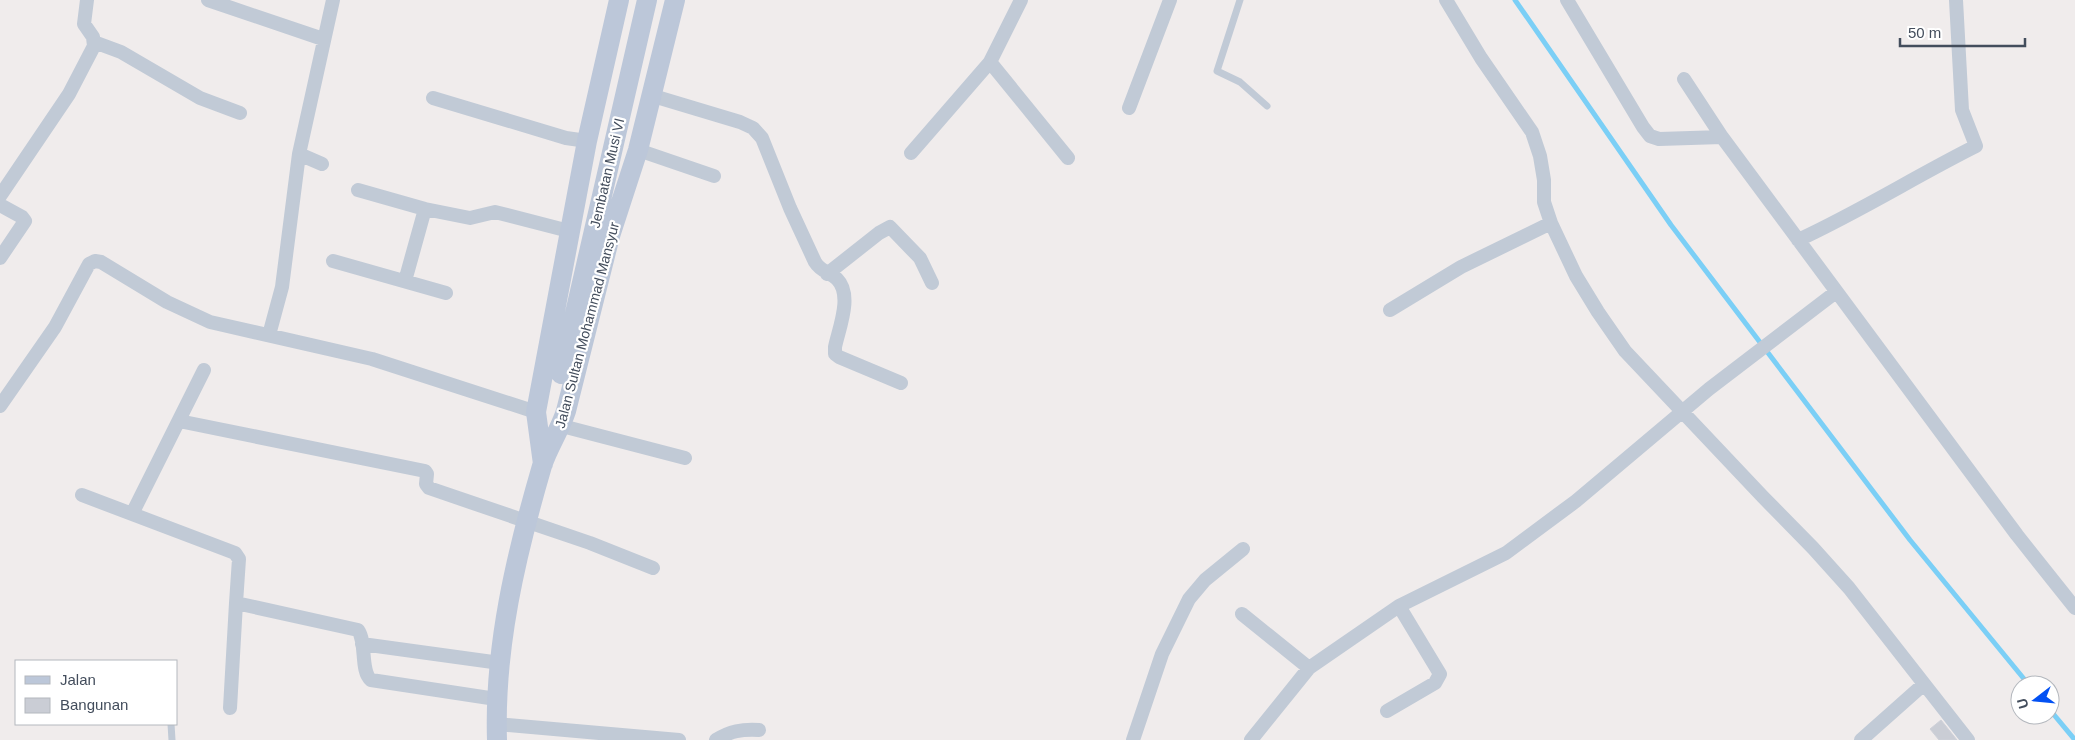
<svg xmlns="http://www.w3.org/2000/svg" width="2075" height="740" font-family="Arial,sans-serif">
<style>
.lines{fill:none;stroke-linecap:round;stroke-linejoin:round}
.stream{stroke:#7bcff6;stroke-width:5}
.building{fill:#cacdd5;stroke:#cfd1d9}
.lane{stroke:#c1cad6;stroke-width:7}
.street{stroke:#c1cad6;stroke-width:14}
.secondary{stroke:#bcc7d9;stroke-width:20}
.labels{text-anchor:middle;stroke-width:4.5;stroke-linejoin:round;paint-order:stroke}
.street-label{font-size:14px;fill:#434d5c;stroke:#fff}
</style>
<rect width="100%" height="100%" fill="#f0ecec"/>
<g class="lines">
<path class="stream" d="M1515,0L1671,225L1910,540L2029,685
M2050,710L2075,740"/>
</g>
<path class="building" d="M1941,720L1957,740H1939L1930,729Z"/>
<g class="lines">
<path class="lane" d="M1240,0L1217,71L1240,82L1267,106
M171,724L172,740"/>
<path class="street" d="M208,0L323,39
M1567,0L1643,127L1650,136L1659,139L1722,137L2017,535L2075,608
M94,42L121,52L200,98L240,113
M990,62L1068,158
M1684,79L1722,137
M650,95L740,122L753,128L762,138L790,208L815,262C821,272 830,272 837,279C853,295 839,328 835,347V354L839,357L901,383
M433,98L566,138L587,141
M1129,108L1170,0
M638,150L714,176
M911,153L990,62L1021,0
M299,154L322,164
M358,190L425,209L470,218L495,212L569,231
M0,196L69,94L94,46L93,37L84,24L87,0
M0,205L22,217L25,221L0,258
M1551,223L1576,276L1598,312L1625,351L1763,497L1813,548L1849,588L1968,740
M1798,240C1859,212 1916,176 1976,146L1962,110L1956,0
M333,261L446,293
M827,274L879,233L890,227L920,258L932,283
M405,281L425,209
M1390,310L1461,267L1551,223L1544,202V180L1540,156L1532,132L1481,58L1446,0
M269,335L282,287L299,154L333,0
M0,406L55,327L89,264L95,261L101,262L167,302L210,322L372,359L536,412
M179,421L425,471L427,474L426,484L429,488L590,543L653,568
M562,426L685,458
M82,495L235,553L239,559L236,603L358,630C367,643 360,671 371,680L496,699
M132,514L204,370
M1242,614L1309,668
M362,644L500,663
M230,708L236,603
M1387,711L1435,683L1440,674L1399,606
M496,724L679,740
M716,740C730,731 742,729 759,730
M1133,740L1162,654L1189,599L1205,580L1243,549
M1251,740L1309,668L1399,606L1506,553L1576,501L1709,389L1836,292
M1861,740L1924,684"/>
<path class="secondary" d="M561,374L647,0
M543,464L536,412L587,141L619,0
M497,740C494,647 516,555 542,466C548,447 560,430 566,411L610,236L638,150L675,0"/>
</g>
<g class="labels">
<g class="street-label">
<text transform="translate(607 173) rotate(-77)" y="5">Jembatan Musi VI</text>
<text transform="translate(587 325) rotate(-75)" y="5">Jalan Sultan Mohammad Mansyur</text>
</g>
</g>
<rect x="15" y="660" width="162" height="65" fill="#ffffff" stroke="#b4b8be"/>
<rect x="25" y="676" width="25" height="8" fill="#bcc7d9" stroke="#b4b8be"/>
<text x="60" y="685" font-size="15" fill="#434d5c">Jalan</text>
<rect x="25" y="698" width="25" height="15" fill="#cacdd5" stroke="#b4b8be"/>
<text x="60" y="710" font-size="15" fill="#434d5c">Bangunan</text>
<g transform="translate(2035 700) rotate(254)"><circle r="24" fill="#ffffff" stroke="#b4b8be"/>
<path d="M0-4L9 19L0 12L-9 19Z" fill="#0351f3"/>
<text y="-8" font-size="14" font-weight="bold" text-anchor="middle" fill="#434d5c">U</text>
</g>
<path d="M1900 38v8h125v-8" fill="none" stroke="#434d5c" stroke-width="2.5"/>
<text x="1908" y="38" font-size="15" fill="#434d5c" stroke="#ffffff" stroke-width="4" paint-order="stroke">50 m</text>
</svg>
